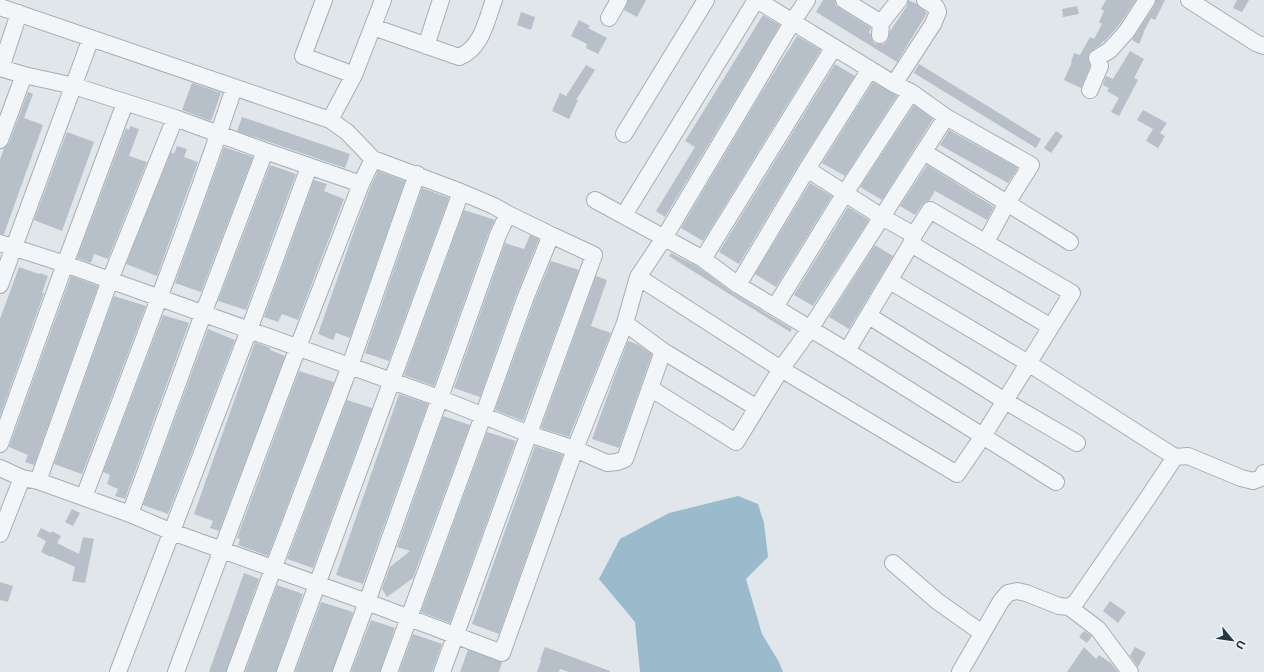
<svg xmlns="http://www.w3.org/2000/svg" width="1264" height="672" font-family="Montserrat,sans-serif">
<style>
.water{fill:#9bc}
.building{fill:#b7c0c8}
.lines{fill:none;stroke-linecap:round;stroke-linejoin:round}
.minor-casing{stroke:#a5aeb5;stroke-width:18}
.minor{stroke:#f3f6f8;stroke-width:16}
</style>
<rect width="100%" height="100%" fill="#e0e6ea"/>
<path class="water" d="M738,496L758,504L764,523L768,557L746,579L762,634L779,662L783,672H640L635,622L599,579L620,539L669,513Z"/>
<path class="building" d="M628,0H646L637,17L624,10Z
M823,0H835L836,5L839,8L871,28L869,33L871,34L872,39L874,43L879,44H884L888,40L890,31L907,6L908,0L917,4L927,13L897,62L816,12Z
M1106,0H1136L1119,25L1104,42L1103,41L1101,44L1089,53L1088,57L1090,66L1081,88L1064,80L1072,62H1071L1074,53L1080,55L1090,37L1094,39L1102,24L1099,22L1104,11L1101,9Z
M1156,0H1165L1155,20L1151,18L1143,33H1144L1139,44L1132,40L1155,5Z
M1237,0H1249L1242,12L1233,8Z
M1077,6L1079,14L1063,17L1062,9Z
M521,12L535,17L531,30L517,25Z
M763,15L780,25L665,217L656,211L695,147L685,141Z
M579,20L590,26L588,28L607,38L598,54L586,48L587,44L571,36Z
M797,36L821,50L703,241L681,228L760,95Z
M1130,51L1144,59L1134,78L1138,80L1119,116L1111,112L1119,98L1107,91L1109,88L1103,85L1106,76L1113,79Z
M835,64L855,76L799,164L739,264L719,252Z
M919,64L1041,139L1036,148L914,73Z
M586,65L595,70L576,100H578L569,119L552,111L560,93L566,96Z
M873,82L897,96L845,176L822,163Z
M192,83L221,93L211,121L182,110Z
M28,92L33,94L24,118L43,125L4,234H0V160L4,148L9,143Z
M914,105L933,119L882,200L860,187Z
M1143,110L1167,123L1160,133L1137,120Z
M242,117L350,154L345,168L237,131Z
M130,126L139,129L129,156L147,162L108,259L94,254L91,263L77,258L126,128L129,130Z
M1153,129L1165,136L1158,148L1146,141Z
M949,130L1018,168L1008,183L940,145Z
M1056,131L1063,136L1051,153L1044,148Z
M67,132L94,142L62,231L34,220Z
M177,146L187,149L184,157L198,162L157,276L126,264L171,152L174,154Z
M224,147L253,157L201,292L175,283Z
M270,165L296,174L246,310L218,301Z
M927,165L994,207L987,220L935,191L929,201L925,202L922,205L915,215L900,206Z
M378,171L405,181L350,338L336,333L333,340L318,334L355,228L370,188Z
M314,180L327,184L324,191L344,199L298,320L282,314L278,322L264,317Z
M810,183L832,196L776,287L755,274Z
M422,188L449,198L389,361L365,353Z
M848,207L869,220L813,306L794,295Z
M464,210L495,220L489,232L434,386L404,375Z
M530,235L539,239L516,296L480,397L454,388L505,243L524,249Z
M875,245L893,256L849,329L829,317Z
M671,253L698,267L733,293L792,329L790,332L669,256Z
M551,261L579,270L523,421L495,410L534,302Z
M19,267L39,274L40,273L48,276L42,293H44L0,416V319Z
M71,276L98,286L34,465L25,462L28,455L9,447Z
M596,276L607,280L591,326L611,333L569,437L541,428Z
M114,296L146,306L82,474L54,464Z
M163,315L189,323L125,499L115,496L118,489L107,484L110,475L103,472Z
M208,329L235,340L168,514L143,505Z
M628,341L637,344L652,354L619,448L592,439L615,375Z
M255,342L270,348V350L285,356L219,531L210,528L213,521L194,514Z
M299,371L334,382L268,556L238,545L240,539L237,538Z
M399,394L428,404L363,584L336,575Z
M347,400L372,408L313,568L287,559Z
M443,416L470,425L413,578L387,597L382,589L390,567L410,551L397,547Z
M487,432L516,441L450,623L421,612Z
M535,446L563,455L499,634L472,624Z
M72,509L80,513L73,526L65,522Z
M41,528L51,533L52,531L61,536L57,543L79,554L83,537L94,539L85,583L72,581L75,567L51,556V557L41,552L46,541L37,536Z
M244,573L259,579L226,672H209Z
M0,582L13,586L8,602L0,600Z
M277,585L303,594L276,672H245Z
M1110,601L1126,612L1118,623L1103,611Z
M321,602L350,611L353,613L332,672H295Z
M371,620L395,628L380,672H351Z
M1084,631L1092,636L1087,643L1079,637Z
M413,634L442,644L432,672H399Z
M545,647L610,671V672H569L560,669L559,672H537L541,661L540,660Z
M1084,647L1096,659L1099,655L1111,663L1118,672H1067Z
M1135,647L1146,653L1138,667L1130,656Z
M468,650L502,662L499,672H460Z"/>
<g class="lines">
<g class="minor-casing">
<path id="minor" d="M324,0L303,56L354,75
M757,0L894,84L911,92L946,117L1031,165L1007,203L986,242
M844,0L881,23
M1189,0L1256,43L1264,46
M0,7L330,120L347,132L373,159L461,192L494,206L508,214
M609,18L619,0
M373,27L459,57C482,48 486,21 494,0
M880,35L881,23L899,0
M426,46L441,0
M0,68L24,75L0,140
M1,68L19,13
M24,75L74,86L175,118L265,151L361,184
M894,84L933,24L938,12L936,7L925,0
M1090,90L1100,66L1097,58L1110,50L1127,31L1147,0
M330,120L354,75L383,0
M624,134L706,0
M924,152L1070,242
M807,169L882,217L914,235
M595,200L703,259L738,285L847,351L1056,482
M624,215L756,0
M0,243L65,264L439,398L529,434L575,449L607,463L617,462L625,459L663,351L625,323
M911,244L1051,327
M703,259L834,47
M638,277L781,369L957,474L983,436L1072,293L930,210L914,235L911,244L847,351
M890,281L1028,363L1175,457
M0,285L91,38
M738,285L807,169L870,69
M775,307L845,193L911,92
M869,316L1005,401L1077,443
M663,351L757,408
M650,388L736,442L781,369L810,329L946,117
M0,444L65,264L125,103
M0,468L22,478L38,481L130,514L172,532L367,602L502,653L575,449L625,323L638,277L664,238L793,21L807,0
M38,481L110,280L175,118
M84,497C135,361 188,226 234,88
M130,514L203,314L265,151
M0,534L22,478
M893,563L937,601L982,633
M1069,607L1098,629L1130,672
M118,672L249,330L309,167
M176,672L298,347L361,184L373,159
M235,672L273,569L350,366L417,174
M285,672L461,192
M341,672L367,602L498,235L508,214L551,235L525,299L483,416L389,672
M442,672L594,255L551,235
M960,672L1001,601L1008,593L1017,591L1026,593L1059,606L1069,607L1076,602L1143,505L1175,457L1188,456L1241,478L1253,481L1261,478L1264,473"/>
</g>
<use href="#minor" class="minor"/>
</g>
<g transform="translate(1232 640) rotate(119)" stroke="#f0f4f7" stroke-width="3" paint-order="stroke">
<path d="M0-3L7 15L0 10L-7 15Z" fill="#283643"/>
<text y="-6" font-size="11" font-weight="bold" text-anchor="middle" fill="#283643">U</text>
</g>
</svg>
